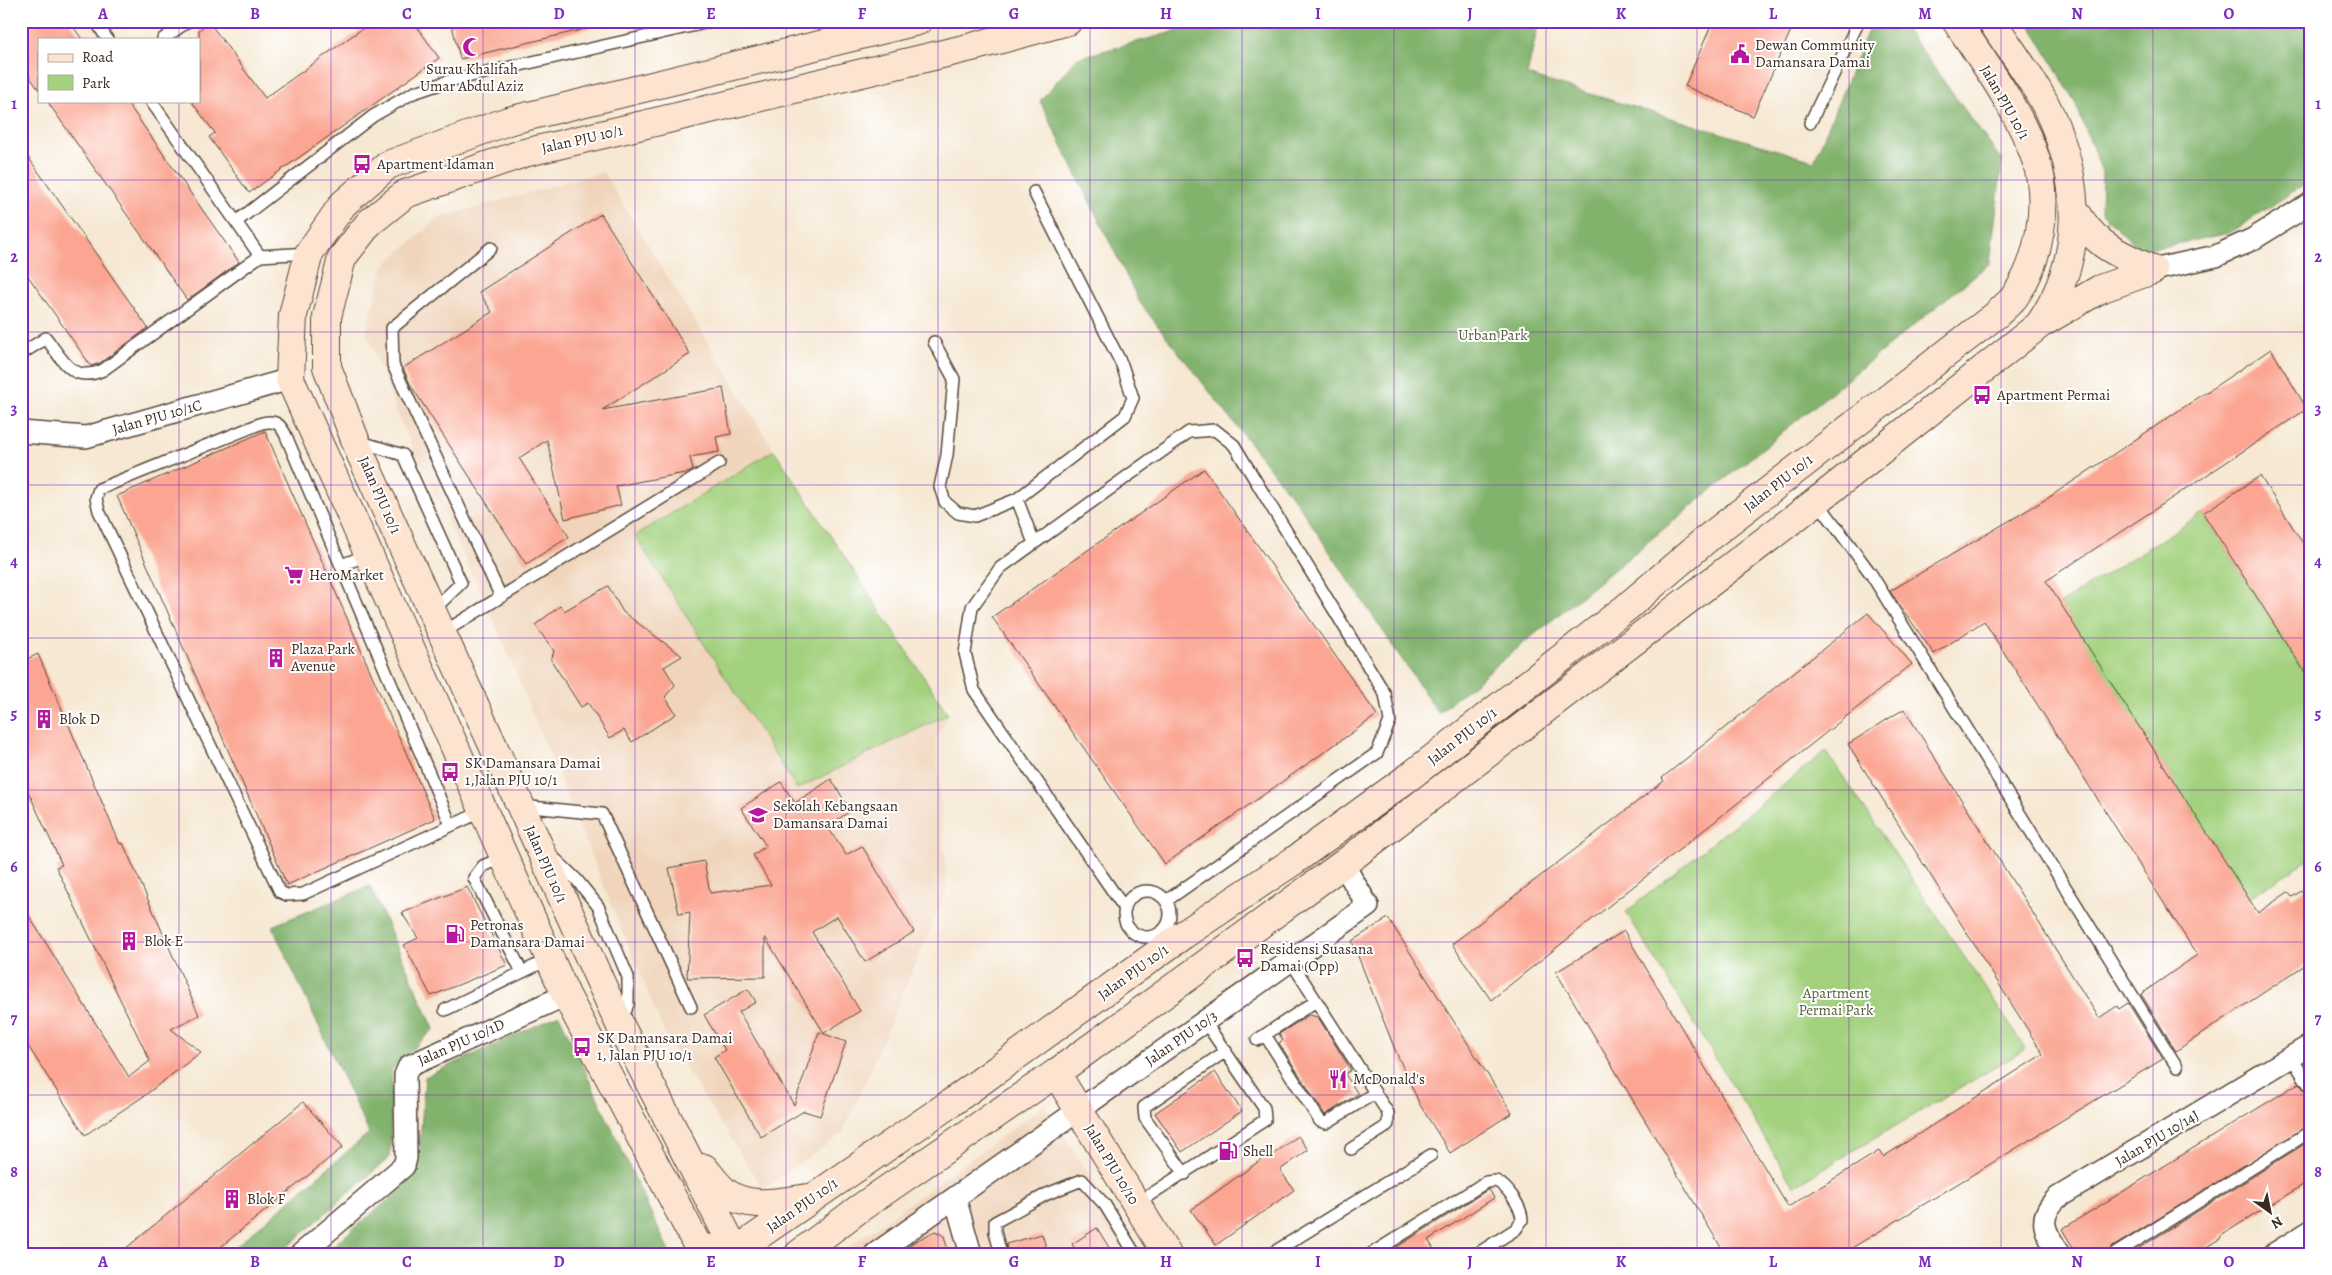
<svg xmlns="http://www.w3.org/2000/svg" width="2332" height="1275" font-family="Alegreya,serif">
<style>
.built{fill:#f0d5bc}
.green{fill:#a3d17e;stroke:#6f7e4e}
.forest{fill:#82b36d;stroke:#5e6e46}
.building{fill:#fba592}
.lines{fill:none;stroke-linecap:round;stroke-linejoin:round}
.lane-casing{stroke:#574639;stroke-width:14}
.street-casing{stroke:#574639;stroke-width:24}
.secondary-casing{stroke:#574639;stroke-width:30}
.lane{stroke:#fff;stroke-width:11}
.street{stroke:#fff;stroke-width:21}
.secondary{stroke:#fde4d0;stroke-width:28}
.grid{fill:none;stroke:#7b2cbf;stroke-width:1;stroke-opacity:0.55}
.labels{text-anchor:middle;stroke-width:4;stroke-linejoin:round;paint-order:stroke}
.poi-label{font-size:15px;fill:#3b2a1e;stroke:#fff;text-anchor:start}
.street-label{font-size:15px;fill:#3b2a1e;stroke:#fff}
.park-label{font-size:15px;fill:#5a5c3b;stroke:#fff}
.neatline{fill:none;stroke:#7b2cbf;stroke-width:2}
.grid-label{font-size:16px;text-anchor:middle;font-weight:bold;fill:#7b2cbf}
</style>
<rect width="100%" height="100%" fill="#fff"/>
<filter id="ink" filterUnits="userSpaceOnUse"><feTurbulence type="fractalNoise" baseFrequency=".02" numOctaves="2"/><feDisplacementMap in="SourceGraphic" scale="10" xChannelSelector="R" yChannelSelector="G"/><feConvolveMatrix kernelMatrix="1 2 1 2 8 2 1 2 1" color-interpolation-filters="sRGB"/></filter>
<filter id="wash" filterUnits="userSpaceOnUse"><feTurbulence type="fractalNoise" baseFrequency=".0096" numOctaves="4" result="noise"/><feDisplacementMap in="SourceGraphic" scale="20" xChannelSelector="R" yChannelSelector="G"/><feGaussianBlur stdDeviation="1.12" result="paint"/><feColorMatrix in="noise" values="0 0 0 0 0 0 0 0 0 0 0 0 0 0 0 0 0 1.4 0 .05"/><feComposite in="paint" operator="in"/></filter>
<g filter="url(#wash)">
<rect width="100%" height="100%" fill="#f6e8d3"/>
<path class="built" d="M603,172L774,450L948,714L936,740L947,890L843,1133L763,1189L667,1039L495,623L401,423L366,331L384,266L438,218Z
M1045,1105L1139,1254H839Z"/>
<path class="green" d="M774,450L948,714L797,789L635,536Z
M2203,513L2311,682V858L2248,898L2060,604Z
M1826,751L2026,1049L1794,1186L1626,912Z"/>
<path class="forest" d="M1214,21H1539L1527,75L1814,161L1872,21H1900L2002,161L1990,263L1438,713L1297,503L1140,303L1040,101L1077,58Z
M2028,21H2311V180L2230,233L2141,251L2101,212L2102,172L2075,102Z
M370,886L434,1029L392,1069L390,1157L279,1254H227L369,1133L272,926Z
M559,1015L670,1254H323L396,1194L418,1169L425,1077Z"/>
<g id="blocks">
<path class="building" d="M21,21H69L82,39H39V90L21,65Z
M373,21H413L439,58L249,193L209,137L215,133L191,101H199V30L209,22L265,98Z
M451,21H592L593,27L460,59Z
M1713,21H1795L1753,116L1685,86Z
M47,101H126L239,262L187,300Z
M21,147L148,328L100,363L91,366L21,266Z
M601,214L690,354L602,410L723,388L731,434L716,437L719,452L690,457L693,470L690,472L616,486L621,505L565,519L547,440L519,458L569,537L526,564L410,384L403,368L492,312L479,292Z
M2271,349L2307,409L2046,581L2258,913L2288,892L2292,897L2311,885V961L2176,1051L2141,994L2197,955L1984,621L1934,654L1890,591L2048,498Z
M265,431L435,819L287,885L117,496Z
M1204,469L1377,715L1165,864L992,617Z
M2260,476L2311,556V682L2203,513Z
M608,586L623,612L682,656L664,667L675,685L665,697L676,714L632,742L624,730L610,738L588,703L581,707L551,660L554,651L535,625L560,606L564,611Z
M1868,613L1912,664L1491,1000L1452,944L1664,781L1662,778Z
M38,654L120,844L123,843L199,1015L171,1029L201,1052L144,1096L85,1135L21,1035V903L129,1077L150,1061L56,867L62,865L21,776V662Z
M1904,709L2099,1018L2117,1006L2119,1009L2128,1003L2163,1059L1842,1254H1725L1556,972L1624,931L1788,1207L1879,1151L1883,1157L2043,1054L1848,744Z
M831,779L851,811L827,826L846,855L862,846L914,932L865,962L837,916L812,932L860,1011L824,1033L765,937V977L687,978L690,912L679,914L669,868L704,861L710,893L771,885L753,855L766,846L741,808L781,782L795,803Z
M467,887L507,965L431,996L404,945L418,938L402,913Z
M1388,918L1512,1113L1450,1153L1420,1105L1396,1052L1352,941Z
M748,989L756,1002L739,1012L794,1105L819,1032L846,1042L820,1116L804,1111L761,1137L714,1057L725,1050L704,1015Z
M1309,1015L1318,1017L1351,1070L1345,1074L1358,1094L1325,1115L1279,1043L1283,1040L1279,1034Z
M1215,1072L1242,1111L1182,1152L1155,1113Z
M2299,1083L2311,1099V1124L2111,1248L2108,1254H2077L2062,1229Z
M303,1102L343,1147L212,1254H119Z
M1298,1136L1308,1150L1280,1170L1294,1190L1216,1245L1191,1210L1269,1154L1271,1156Z
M2311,1140V1180L2220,1236L2221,1238L2195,1254H2130Z
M1489,1189L1494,1198L1428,1240L1437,1254H1386Z
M1097,1228L1113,1254H1078L1072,1244Z
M935,1231L944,1236L949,1254H897L916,1241Z
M1042,1234L1048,1254H1008L1006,1244Z"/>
</g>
</g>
<g filter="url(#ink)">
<use href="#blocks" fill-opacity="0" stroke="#574639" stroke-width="1"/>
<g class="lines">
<g class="lane-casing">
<path id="lane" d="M96,21L107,39
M163,39L188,21
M151,101L260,256
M1810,123L1859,21
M1034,192L1122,365L1133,398L1125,416L1017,499L1034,543
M236,222L373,116L413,93L449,81L714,21
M491,248L392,328L393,365L501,597
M934,342L954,379L947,455L940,487L945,502L958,513L975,516L1017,499
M21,354L46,338C63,360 72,384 103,370L260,256L309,253
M358,441L403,455L461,583L432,611
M1817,501L1871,574L2177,1067
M341,565L368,555
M442,633L719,463
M521,806L602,814L691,1007
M451,825L286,436C280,423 275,420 262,423L99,489L96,498L99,511L280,892L287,895L303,894L483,811
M504,857L483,866L474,878L522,972
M553,857L576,879L598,906L628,977V1004L622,1021
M1124 914a23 23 0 1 1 46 0a23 23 0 1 1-46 0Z
M1125,909L974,690L965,653L972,607L1000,568L1189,432L1215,430L1234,445L1385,694L1390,721L1377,753L1166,901
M1290,960L1388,1113V1124L1384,1128L1351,1149
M445,1010L549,959
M1265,1035L1320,1121L1326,1123L1375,1093
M1257,1040L1316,1001
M2291,1057L2311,1088
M1185,1174L1145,1118L1144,1107L1226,1051
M1136,1204L1265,1120L1264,1108L1205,1022
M1001,1254L995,1232V1222L1047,1194L1082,1180L1105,1205L1135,1254
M1271,1254L1431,1155
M1371,1254L1486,1182L1496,1181C1507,1186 1522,1207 1522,1220L1516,1229L1477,1254
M2115,1254L2311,1131"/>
</g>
<g class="street-casing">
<path id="street" d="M2153,270L2216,256L2253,239L2311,203
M21,432L86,437L290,379
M955,1198L971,1254
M301,1254L404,1166L406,1158L405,1075L409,1066L566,995
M875,1254L1368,906L1343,864
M2060,1254C2045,1232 2036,1219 2057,1198L2311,1045
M2274,1254L2311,1231"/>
</g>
<g class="secondary-casing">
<path id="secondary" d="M2075,210C2094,246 2118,253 2153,270
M2042,323L2100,289L2153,270
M1056,1073L1167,1254
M704,1168C711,1176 719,1188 728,1194C752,1210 783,1201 810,1198
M698,1246L722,1252L737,1250L948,1105L1183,935L1295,860L1409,777L1627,607L1709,537L1996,315C2002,309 2010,303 2015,296C2040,261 2050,201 2036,160C2021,114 1984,62 1956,21
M702,1254L566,995L290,379L293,315L309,253L343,204L388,165L508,121L918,21
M737,1254L621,1027L361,455L327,367V317L342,258L369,223L405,194L524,153L972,47L1068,21
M799,1254L860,1208L1056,1073L1343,864L1817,501L2039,325C2085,258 2082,183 2049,112C2035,81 2010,50 1992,21"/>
</g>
<use href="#lane" class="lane"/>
<use href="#street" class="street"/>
<use href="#secondary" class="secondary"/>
</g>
</g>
<path class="grid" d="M179,21V39M331,21V1254M483,21V1254M635,21V1254M786,21V1254M938,21V1254M1090,21V1254M1242,21V1254M1394,21V1254M1546,21V1254M1697,21V1254M1849,21V1254M2001,21V1254M2153,21V1254M179,101V1254M21,180H2311M21,332H2311M21,485H2311M21,638H2311M21,790H2311M21,942H2311M21,1095H2311"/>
<defs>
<g id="mosque-bare" transform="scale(1.5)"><path d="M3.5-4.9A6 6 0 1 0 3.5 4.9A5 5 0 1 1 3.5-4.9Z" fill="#b5179e" stroke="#fff" stroke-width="2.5" paint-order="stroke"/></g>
<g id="civic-bare" transform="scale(1.5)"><path d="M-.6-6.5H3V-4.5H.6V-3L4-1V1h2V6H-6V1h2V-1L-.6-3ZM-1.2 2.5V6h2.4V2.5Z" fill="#b5179e" stroke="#fff" stroke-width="2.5" paint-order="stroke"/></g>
<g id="bus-bare" transform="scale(1.5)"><path d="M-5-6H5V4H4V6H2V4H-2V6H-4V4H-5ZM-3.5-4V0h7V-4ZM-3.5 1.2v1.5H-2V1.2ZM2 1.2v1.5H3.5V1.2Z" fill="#b5179e" stroke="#fff" stroke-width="2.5" paint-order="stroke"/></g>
<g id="supermarket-bare" transform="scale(1.5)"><path d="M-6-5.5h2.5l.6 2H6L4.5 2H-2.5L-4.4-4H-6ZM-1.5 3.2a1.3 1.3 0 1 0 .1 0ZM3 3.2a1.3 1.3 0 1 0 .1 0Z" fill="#b5179e" stroke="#fff" stroke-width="2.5" paint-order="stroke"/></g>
<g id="building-bare" transform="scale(1.5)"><path d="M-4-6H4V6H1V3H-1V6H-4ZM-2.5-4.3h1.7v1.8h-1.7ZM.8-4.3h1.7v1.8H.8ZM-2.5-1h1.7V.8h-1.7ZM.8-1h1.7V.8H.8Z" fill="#b5179e" stroke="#fff" stroke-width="2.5" paint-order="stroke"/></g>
<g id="school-bare" transform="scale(1.5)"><path d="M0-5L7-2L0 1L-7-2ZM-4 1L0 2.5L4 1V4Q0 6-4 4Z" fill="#b5179e" stroke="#fff" stroke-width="2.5" paint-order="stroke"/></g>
<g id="fuel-bare" transform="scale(1.5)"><path d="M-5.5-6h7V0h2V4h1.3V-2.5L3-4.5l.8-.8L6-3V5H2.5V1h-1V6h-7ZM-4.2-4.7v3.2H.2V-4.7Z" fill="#b5179e" stroke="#fff" stroke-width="2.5" paint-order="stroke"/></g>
<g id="restaurant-bare" transform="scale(1.5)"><path d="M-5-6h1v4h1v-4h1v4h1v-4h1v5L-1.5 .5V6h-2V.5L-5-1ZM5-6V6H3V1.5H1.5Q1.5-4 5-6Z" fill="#b5179e" stroke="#fff" stroke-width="2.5" paint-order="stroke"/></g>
</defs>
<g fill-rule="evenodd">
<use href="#mosque-bare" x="472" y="47"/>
<use href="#civic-bare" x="1740" y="54"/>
<use href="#bus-bare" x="362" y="164"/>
<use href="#bus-bare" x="1982" y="395"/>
<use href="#supermarket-bare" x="294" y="575"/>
<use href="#building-bare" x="276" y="658"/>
<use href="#building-bare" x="44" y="719"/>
<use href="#bus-bare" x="450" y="772"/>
<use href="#school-bare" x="758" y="815"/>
<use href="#fuel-bare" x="455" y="934"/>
<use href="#building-bare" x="129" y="941"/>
<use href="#bus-bare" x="1245" y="958"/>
<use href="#bus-bare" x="582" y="1047"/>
<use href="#restaurant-bare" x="1338" y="1079"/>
<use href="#fuel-bare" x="1228" y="1151"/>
<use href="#building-bare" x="232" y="1199"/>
</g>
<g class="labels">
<g class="poi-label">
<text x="1755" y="50">Dewan Community<tspan x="1755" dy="17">Damansara Damai</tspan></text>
<text x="472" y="74" text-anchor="middle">Surau Khalifah<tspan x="472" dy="17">Umar Abdul Aziz</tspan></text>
<text x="377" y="169">Apartment Idaman</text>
<text x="1997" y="400">Apartment Permai</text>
<text x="309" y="580">HeroMarket</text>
<text x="291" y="654">Plaza Park<tspan x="291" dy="17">Avenue</tspan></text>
<text x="59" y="724">Blok D</text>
<text x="465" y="768">SK Damansara Damai<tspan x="465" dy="17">1,Jalan PJU 10/1</tspan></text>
<text x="773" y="811">Sekolah Kebangsaan<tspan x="773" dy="17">Damansara Damai</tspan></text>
<text x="470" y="930">Petronas<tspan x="470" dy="17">Damansara Damai</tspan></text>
<text x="144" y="946">Blok E</text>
<text x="1260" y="954">Residensi Suasana<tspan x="1260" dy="17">Damai (Opp)</tspan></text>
<text x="597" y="1043">SK Damansara Damai<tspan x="597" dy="17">1, Jalan PJU 10/1</tspan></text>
<text x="1353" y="1084">McDonald's</text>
<text x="1243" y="1156">Shell</text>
<text x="247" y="1204">Blok F</text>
</g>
<g class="street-label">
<text transform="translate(2005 102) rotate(60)" y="5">Jalan PJU 10/1</text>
<text transform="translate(582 139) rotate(-13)" y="5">Jalan PJU 10/1</text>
<text transform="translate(157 417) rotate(-16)" y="5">Jalan PJU 10/1C</text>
<text transform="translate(1778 483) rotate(-38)" y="5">Jalan PJU 10/1</text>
<text transform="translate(380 495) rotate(66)" y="5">Jalan PJU 10/1</text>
<text transform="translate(1462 736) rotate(-38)" y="5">Jalan PJU 10/1</text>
<text transform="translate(546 864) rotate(66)" y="5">Jalan PJU 10/1</text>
<text transform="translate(1133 972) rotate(-36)" y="5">Jalan PJU 10/1</text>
<text transform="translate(1181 1038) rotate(-35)" y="5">Jalan PJU 10/3</text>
<text transform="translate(461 1042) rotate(-24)" y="5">Jalan PJU 10/1D</text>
<text transform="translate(2157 1138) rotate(-31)" y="5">Jalan PJU 10/14J</text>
<text transform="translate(1112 1164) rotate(59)" y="5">Jalan PJU 10/10</text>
<text transform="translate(802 1205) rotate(-35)" y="5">Jalan PJU 10/1</text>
</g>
<g class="park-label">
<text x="1493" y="340">Urban Park</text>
<text x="1836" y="998">Apartment<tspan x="1836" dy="17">Permai Park</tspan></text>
</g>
</g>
<rect width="2332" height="1275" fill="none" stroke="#fff" stroke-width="55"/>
<rect x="38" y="38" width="162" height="65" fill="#ffffff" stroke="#b1aaa5"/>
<rect x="48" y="54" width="25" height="8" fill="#fde4d0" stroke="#b1aaa5"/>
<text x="82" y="62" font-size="15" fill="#3b2a1e">Road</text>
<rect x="48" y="75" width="25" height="15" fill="#a3d17e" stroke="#b1aaa5"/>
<text x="82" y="88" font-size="15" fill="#3b2a1e">Park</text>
<g transform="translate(2270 1212) rotate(147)" stroke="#ffffff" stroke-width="4" paint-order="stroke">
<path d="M0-4L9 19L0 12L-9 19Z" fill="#3b2a1e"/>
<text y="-8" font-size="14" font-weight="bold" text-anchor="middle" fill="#3b2a1e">N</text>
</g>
<rect x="28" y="28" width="2276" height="1220" class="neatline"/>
<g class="grid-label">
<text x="103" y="19">A</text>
<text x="255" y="19">B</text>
<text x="407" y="19">C</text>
<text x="559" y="19">D</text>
<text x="711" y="19">E</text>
<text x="862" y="19">F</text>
<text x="1014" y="19">G</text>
<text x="1166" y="19">H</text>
<text x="1318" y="19">I</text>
<text x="1470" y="19">J</text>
<text x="1621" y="19">K</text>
<text x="1773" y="19">L</text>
<text x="1925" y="19">M</text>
<text x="2077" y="19">N</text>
<text x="2229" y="19">O</text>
<text x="14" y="109">1</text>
<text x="2318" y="109">1</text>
<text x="14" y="262">2</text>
<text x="2318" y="262">2</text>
<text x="14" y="414">3</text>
<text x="2318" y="414">3</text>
<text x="14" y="567">4</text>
<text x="2318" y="567">4</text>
<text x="14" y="719">5</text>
<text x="2318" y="719">5</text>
<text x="14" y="872">6</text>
<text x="2318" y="872">6</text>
<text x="14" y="1024">7</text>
<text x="2318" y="1024">7</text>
<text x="14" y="1177">8</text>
<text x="2318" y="1177">8</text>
<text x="103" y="1267">A</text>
<text x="255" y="1267">B</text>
<text x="407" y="1267">C</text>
<text x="559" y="1267">D</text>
<text x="711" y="1267">E</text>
<text x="862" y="1267">F</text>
<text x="1014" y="1267">G</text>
<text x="1166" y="1267">H</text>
<text x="1318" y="1267">I</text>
<text x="1470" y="1267">J</text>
<text x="1621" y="1267">K</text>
<text x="1773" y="1267">L</text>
<text x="1925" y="1267">M</text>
<text x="2077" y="1267">N</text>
<text x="2229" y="1267">O</text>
</g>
</svg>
